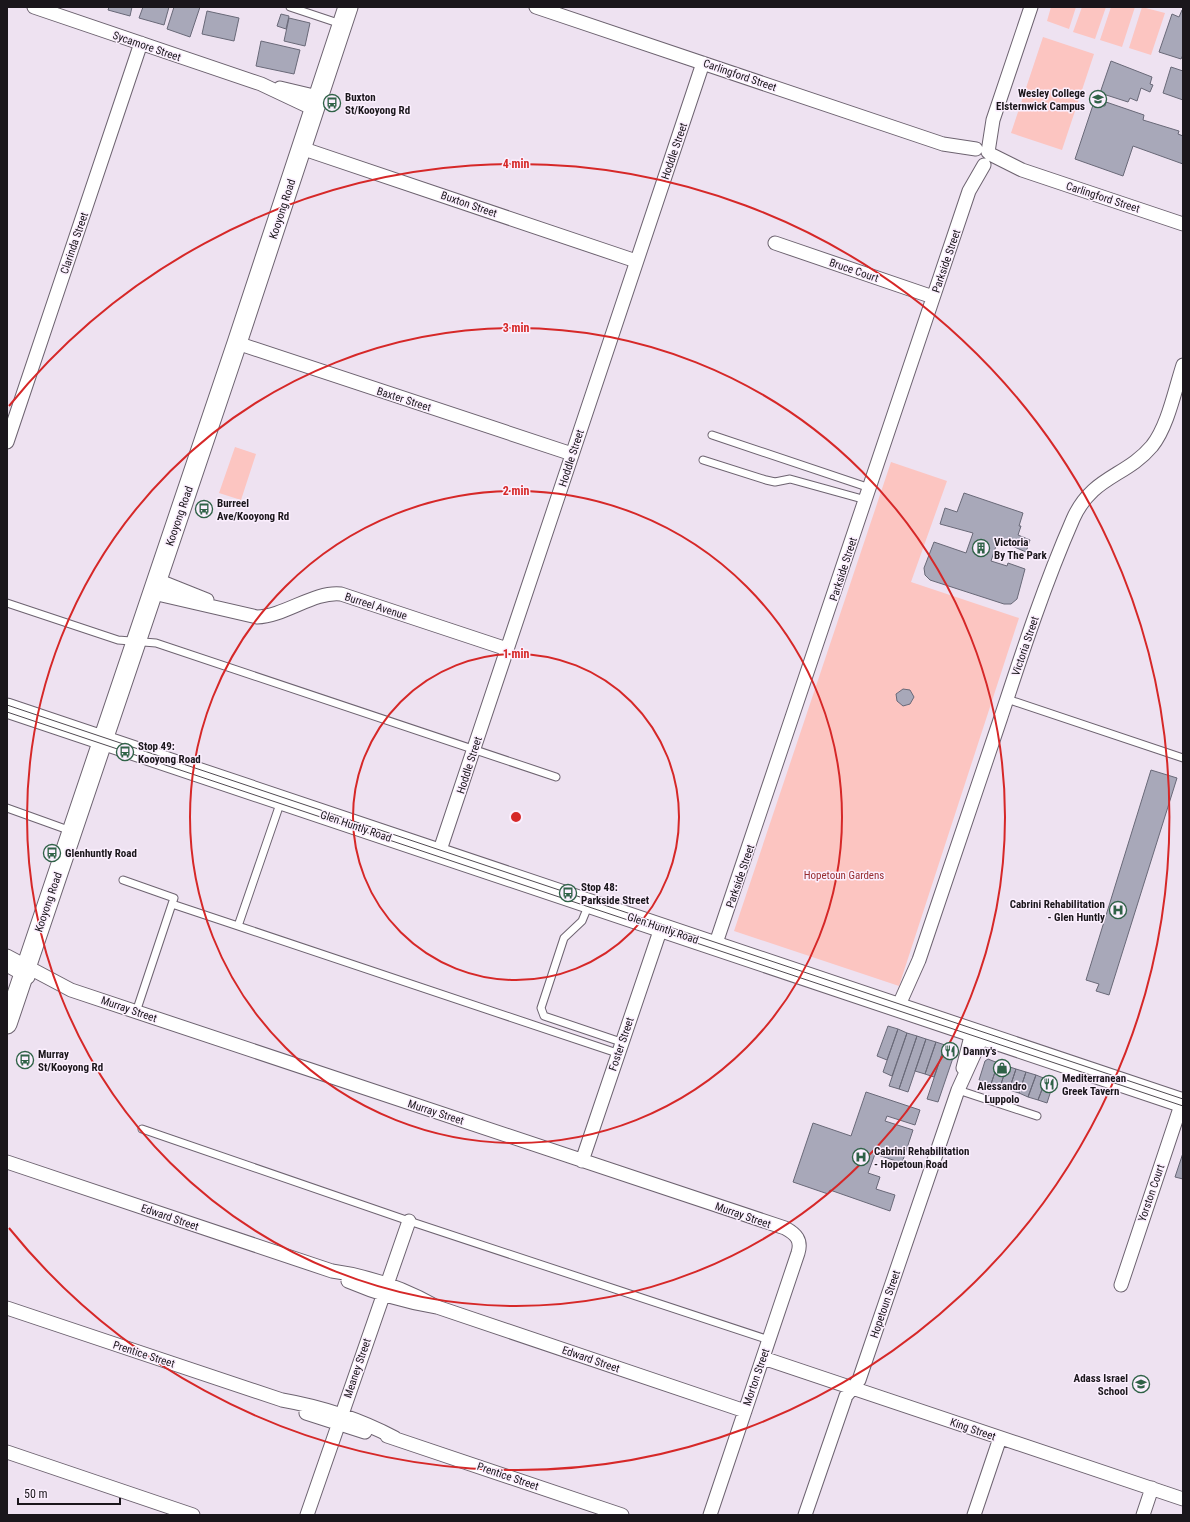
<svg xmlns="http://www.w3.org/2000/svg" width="1190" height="1522" font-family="'Roboto Condensed',sans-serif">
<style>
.green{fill:#fcc5c1}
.building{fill:#a8a8b9;stroke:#696978}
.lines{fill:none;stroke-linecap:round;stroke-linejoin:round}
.lane-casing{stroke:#6d6370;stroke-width:9}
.street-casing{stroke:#6d6370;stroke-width:15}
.secondary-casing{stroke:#6d6370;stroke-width:21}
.lane{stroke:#fff;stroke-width:7}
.street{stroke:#fff;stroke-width:13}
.secondary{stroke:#fff;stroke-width:19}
.tram{stroke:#504a51;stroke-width:1}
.ring{fill:none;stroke:#d62828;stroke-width:2}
.labels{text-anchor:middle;stroke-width:3;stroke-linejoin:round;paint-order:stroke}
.street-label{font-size:11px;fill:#1a161b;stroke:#fbeffe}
.poi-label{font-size:11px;font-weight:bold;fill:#1a161b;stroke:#fbeffe;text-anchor:start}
.park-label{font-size:11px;fill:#972d30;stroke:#fbeffe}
.centre{fill:#d62828;stroke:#fbeffe;stroke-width:2}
.ring-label{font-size:12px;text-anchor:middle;font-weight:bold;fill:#d62828;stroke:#fbeffe;stroke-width:3;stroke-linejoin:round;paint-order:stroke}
</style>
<rect width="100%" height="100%" fill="#eee2f1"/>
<path class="green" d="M1051,7H1076L1069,29L1047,21Z
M1082,7H1106L1095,39L1073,32Z
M1111,7H1135L1122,47L1100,40Z
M1142,7L1165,13L1151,55L1129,48Z
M1043,37L1094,54L1062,150L1011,133Z
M235,447L256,454L241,500L219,493Z
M891,462L947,481L911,582L1019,618L899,986L734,931Z"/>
<path class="building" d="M109,7H132L130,16L108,10Z
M143,7H169L164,25L139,18Z
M174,7H200L190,37L167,29Z
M1182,10H1183V55L1181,59L1159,52L1172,14L1179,17Z
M207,11L239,18L234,41L202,34Z
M281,14L289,16L286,29L277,26Z
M289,18L310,23L305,46L284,41Z
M261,41L300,50L294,74L256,66Z
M1111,61L1152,77L1150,84L1153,85L1150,92L1141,88L1137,101L1130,98L1128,102L1100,93Z
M1171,67L1183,71V100L1163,93Z
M1106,102L1144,115L1143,120L1179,131L1178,134L1183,136V164L1133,146L1123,176L1075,159L1093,105L1105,106Z
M964,493L1023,513L1019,526H1021L1018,535L1030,540L1026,552L998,540L991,561L1007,566L1008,563L1025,569L1017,599L1011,604H1004L930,580L925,575L924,568L934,542L966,553L973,533L940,524L945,508L957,512Z
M903,689L910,690L914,697L910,704L903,706L897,701L896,694Z
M1151,770L1177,778L1109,995L1096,991L1099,984L1086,980Z
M888,1026L898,1029L887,1060L877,1056Z
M898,1029L907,1033L892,1076L883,1072Z
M907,1033L917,1036L899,1089L889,1086Z
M917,1036L926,1039L908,1092L899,1089Z
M926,1039L936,1042L925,1074L915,1071Z
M936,1042L945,1045L934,1077L925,1074Z
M945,1045L956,1049L938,1102L927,1099Z
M988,1059L998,1063L991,1084L979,1080L985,1061Z
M998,1063L1007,1066L1000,1087L991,1084Z
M1007,1066L1016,1069L1009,1090L1000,1087Z
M1016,1069L1026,1072L1019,1093L1009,1090Z
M1026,1072L1036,1075L1028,1097L1019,1093Z
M1036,1075L1046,1079L1038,1100L1028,1097Z
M1046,1079L1054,1081L1047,1103L1038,1100Z
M866,1092L920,1110L915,1125L887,1116L885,1121L913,1130L902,1163L875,1154L868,1173L880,1177L876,1189L895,1195L890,1211L830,1190L828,1194L793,1182L813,1123L851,1136Z
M1183,1153V1179L1175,1177Z"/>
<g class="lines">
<g class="lane-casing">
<path id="lane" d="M290,7L341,24
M712,435L870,488
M703,460L766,480L775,482L790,479L866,500
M7,603L118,640L156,643L556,777
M1007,699L1183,758
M281,801L238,926L617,1053
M7,808L71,831
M123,880L174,898L172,904
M589,904L582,921L564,938L541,1008L544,1016L621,1042
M136,1012L172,904L238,926
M958,1090L1037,1116
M142,1129L409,1221L769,1340"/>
</g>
<g class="street-casing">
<path id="street" d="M34,7L261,84L314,109
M536,7L943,144L976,149
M280,88L318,97
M301,148L636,261
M988,152L993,120L1031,7
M990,154L1022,170L1183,224
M775,243L933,297
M237,343L572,454
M7,442L141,43
M157,580L207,600
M153,593L257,617C285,616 314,591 341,594L507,649
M439,853L703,63
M715,946L969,191L984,165
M7,956L71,990L785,1228C796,1234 802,1240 798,1253L710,1515
M7,965L28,977
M898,1007L919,960C947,879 974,798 1001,717C1023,650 1045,583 1073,519C1092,476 1126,477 1152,446C1168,426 1175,389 1183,365
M963,1068L972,1032
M582,1161L661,928
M7,1162L332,1271C369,1276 405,1289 437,1307
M348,1281C376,1293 406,1302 437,1307L745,1411
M1121,1285L1183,1099
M7,1308L282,1400C322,1407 359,1419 395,1438
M763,1358L1183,1499
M306,1413L365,1432
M387,1436L622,1515
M7,1452L193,1515
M307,1515L409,1221
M805,1515L846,1396L859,1380L958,1090L983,1035
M974,1515L1000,1438
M1143,1515L1152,1488"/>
</g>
<g class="secondary-casing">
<path id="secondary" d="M7,708L1183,1103
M7,1024L237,343L348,7"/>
</g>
<use href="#lane" class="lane"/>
<use href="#street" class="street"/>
<use href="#secondary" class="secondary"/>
<path class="tram" d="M7,705L1183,1099
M7,712L1183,1106"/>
</g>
<g class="ring">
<circle cx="516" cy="817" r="163"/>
<circle cx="516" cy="817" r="326"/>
<circle cx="516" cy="817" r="489"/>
<path d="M9 406A653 653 0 1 1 9 1228"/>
</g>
<defs>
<g id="school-ring" transform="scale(0.9)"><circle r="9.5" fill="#fbeffe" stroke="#2f6247" stroke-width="1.5"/><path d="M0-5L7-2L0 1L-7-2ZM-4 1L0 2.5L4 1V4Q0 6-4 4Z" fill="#2f6247"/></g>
<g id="bus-ring" transform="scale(0.9)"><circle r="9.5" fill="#fbeffe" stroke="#2f6247" stroke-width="1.5"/><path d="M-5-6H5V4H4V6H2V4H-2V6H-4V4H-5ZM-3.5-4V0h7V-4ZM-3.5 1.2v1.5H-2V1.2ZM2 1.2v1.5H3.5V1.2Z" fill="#2f6247"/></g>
<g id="building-ring" transform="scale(0.9)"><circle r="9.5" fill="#fbeffe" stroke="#2f6247" stroke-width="1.5"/><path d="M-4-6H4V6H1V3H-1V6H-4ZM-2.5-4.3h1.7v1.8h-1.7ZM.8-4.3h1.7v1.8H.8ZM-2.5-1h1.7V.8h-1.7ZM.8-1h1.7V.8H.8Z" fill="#2f6247"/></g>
<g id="hospital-ring" transform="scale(0.9)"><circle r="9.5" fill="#fbeffe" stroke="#2f6247" stroke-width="1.5"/><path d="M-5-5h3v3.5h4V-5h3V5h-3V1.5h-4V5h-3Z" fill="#2f6247"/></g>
<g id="restaurant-ring" transform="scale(0.9)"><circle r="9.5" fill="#fbeffe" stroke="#2f6247" stroke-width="1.5"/><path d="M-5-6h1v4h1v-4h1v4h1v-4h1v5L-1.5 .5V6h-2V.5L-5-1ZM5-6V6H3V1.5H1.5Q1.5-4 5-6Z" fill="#2f6247"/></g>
<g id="shop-ring" transform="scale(0.9)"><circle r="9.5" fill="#fbeffe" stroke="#2f6247" stroke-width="1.5"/><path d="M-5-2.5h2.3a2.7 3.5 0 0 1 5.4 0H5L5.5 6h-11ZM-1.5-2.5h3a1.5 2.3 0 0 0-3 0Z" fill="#2f6247"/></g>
</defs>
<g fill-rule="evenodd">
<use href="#school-ring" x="1098" y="99"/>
<use href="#bus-ring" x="332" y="103"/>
<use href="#bus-ring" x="204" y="509"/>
<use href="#building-ring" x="981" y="548"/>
<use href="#bus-ring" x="125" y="752"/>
<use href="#bus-ring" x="52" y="853"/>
<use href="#bus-ring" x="568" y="893"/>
<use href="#hospital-ring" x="1118" y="910"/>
<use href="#restaurant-ring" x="950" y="1051"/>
<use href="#bus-ring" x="25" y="1060"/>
<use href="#shop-ring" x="1002" y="1068"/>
<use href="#restaurant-ring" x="1049" y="1084"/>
<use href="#hospital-ring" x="861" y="1157"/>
<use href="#school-ring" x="1141" y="1384"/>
</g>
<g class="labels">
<g class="street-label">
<text transform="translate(147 46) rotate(19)" y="4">Sycamore Street</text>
<text transform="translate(740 75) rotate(19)" y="4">Carlingford Street</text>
<text transform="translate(674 151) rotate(-71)" y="4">Hoddle Street</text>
<text transform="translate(1103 197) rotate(18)" y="4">Carlingford Street</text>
<text transform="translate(469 204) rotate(19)" y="4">Buxton Street</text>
<text transform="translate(282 209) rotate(-72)" y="4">Kooyong Road</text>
<text transform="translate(74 243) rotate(-71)" y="4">Clarinda Street</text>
<text transform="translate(946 261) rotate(-71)" y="4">Parkside Street</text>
<text transform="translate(854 270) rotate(19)" y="4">Bruce Court</text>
<text transform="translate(404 399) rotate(18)" y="4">Baxter Street</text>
<text transform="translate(571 458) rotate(-72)" y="4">Hoddle Street</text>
<text transform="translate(179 516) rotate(-71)" y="4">Kooyong Road</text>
<text transform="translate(843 569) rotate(-72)" y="4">Parkside Street</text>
<text transform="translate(376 606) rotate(18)" y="4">Burreel Avenue</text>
<text transform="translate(1025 646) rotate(-71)" y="4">Victoria Street</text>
<text transform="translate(469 765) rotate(-72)" y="4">Hoddle Street</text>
<text transform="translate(356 826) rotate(19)" y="4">Glen Huntly Road</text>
<text transform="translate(740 876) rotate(-71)" y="4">Parkside Street</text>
<text transform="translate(48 902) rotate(-71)" y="4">Kooyong Road</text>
<text transform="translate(663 928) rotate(19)" y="4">Glen Huntly Road</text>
<text transform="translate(129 1009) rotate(19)" y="4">Murray Street</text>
<text transform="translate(621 1044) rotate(-71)" y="4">Foster Street</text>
<text transform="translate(436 1112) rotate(18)" y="4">Murray Street</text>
<text transform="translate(1151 1193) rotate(-71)" y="4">Yorston Court</text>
<text transform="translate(743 1215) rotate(19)" y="4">Murray Street</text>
<text transform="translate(170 1217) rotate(19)" y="4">Edward Street</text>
<text transform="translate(885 1304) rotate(-71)" y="4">Hopetoun Street</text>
<text transform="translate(144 1354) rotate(18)" y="4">Prentice Street</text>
<text transform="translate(591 1359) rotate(19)" y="4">Edward Street</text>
<text transform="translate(357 1368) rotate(-71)" y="4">Meaney Street</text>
<text transform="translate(756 1377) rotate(-71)" y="4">Morton Street</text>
<text transform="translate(973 1429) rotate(19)" y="4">King Street</text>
<text transform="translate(508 1476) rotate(19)" y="4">Prentice Street</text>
</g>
<g class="poi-label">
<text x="1085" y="97" text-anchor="end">Wesley College<tspan x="1085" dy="13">Elsternwick Campus</tspan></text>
<text x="345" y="101">Buxton<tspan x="345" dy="13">St/Kooyong Rd</tspan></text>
<text x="217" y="507">Burreel<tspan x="217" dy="13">Ave/Kooyong Rd</tspan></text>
<text x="994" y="546">Victoria<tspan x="994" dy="13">By The Park</tspan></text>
<text x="138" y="750">Stop 49:<tspan x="138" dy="13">Kooyong Road</tspan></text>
<text x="65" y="857">Glenhuntly Road</text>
<text x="581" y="891">Stop 48:<tspan x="581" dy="13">Parkside Street</tspan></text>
<text x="1105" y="908" text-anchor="end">Cabrini Rehabilitation<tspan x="1105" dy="13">- Glen Huntly</tspan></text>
<text x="963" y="1055">Danny's</text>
<text x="38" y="1058">Murray<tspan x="38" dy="13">St/Kooyong Rd</tspan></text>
<text x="1062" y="1082">Mediterranean<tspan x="1062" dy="13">Greek Tavern</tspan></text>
<text x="1002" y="1090" text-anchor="middle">Alessandro<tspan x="1002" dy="13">Luppolo</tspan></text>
<text x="874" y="1155">Cabrini Rehabilitation<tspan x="874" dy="13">- Hopetoun Road</tspan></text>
<text x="1128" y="1382" text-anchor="end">Adass Israel<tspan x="1128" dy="13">School</tspan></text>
</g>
<g class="park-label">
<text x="844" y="879">Hopetoun Gardens</text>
</g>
</g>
<circle cx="516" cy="817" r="6" class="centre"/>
<g class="ring-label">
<text x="516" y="168">4 min</text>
<text x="516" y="332">3 min</text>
<text x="516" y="495">2 min</text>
<text x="516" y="658">1 min</text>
</g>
<rect width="1190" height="1522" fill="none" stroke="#1a161b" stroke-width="16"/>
<path d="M18 1498v6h102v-6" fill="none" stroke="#1a161b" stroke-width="2"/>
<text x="24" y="1498" font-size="12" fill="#1a161b" stroke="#fbeffe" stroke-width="3" paint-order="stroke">50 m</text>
</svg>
